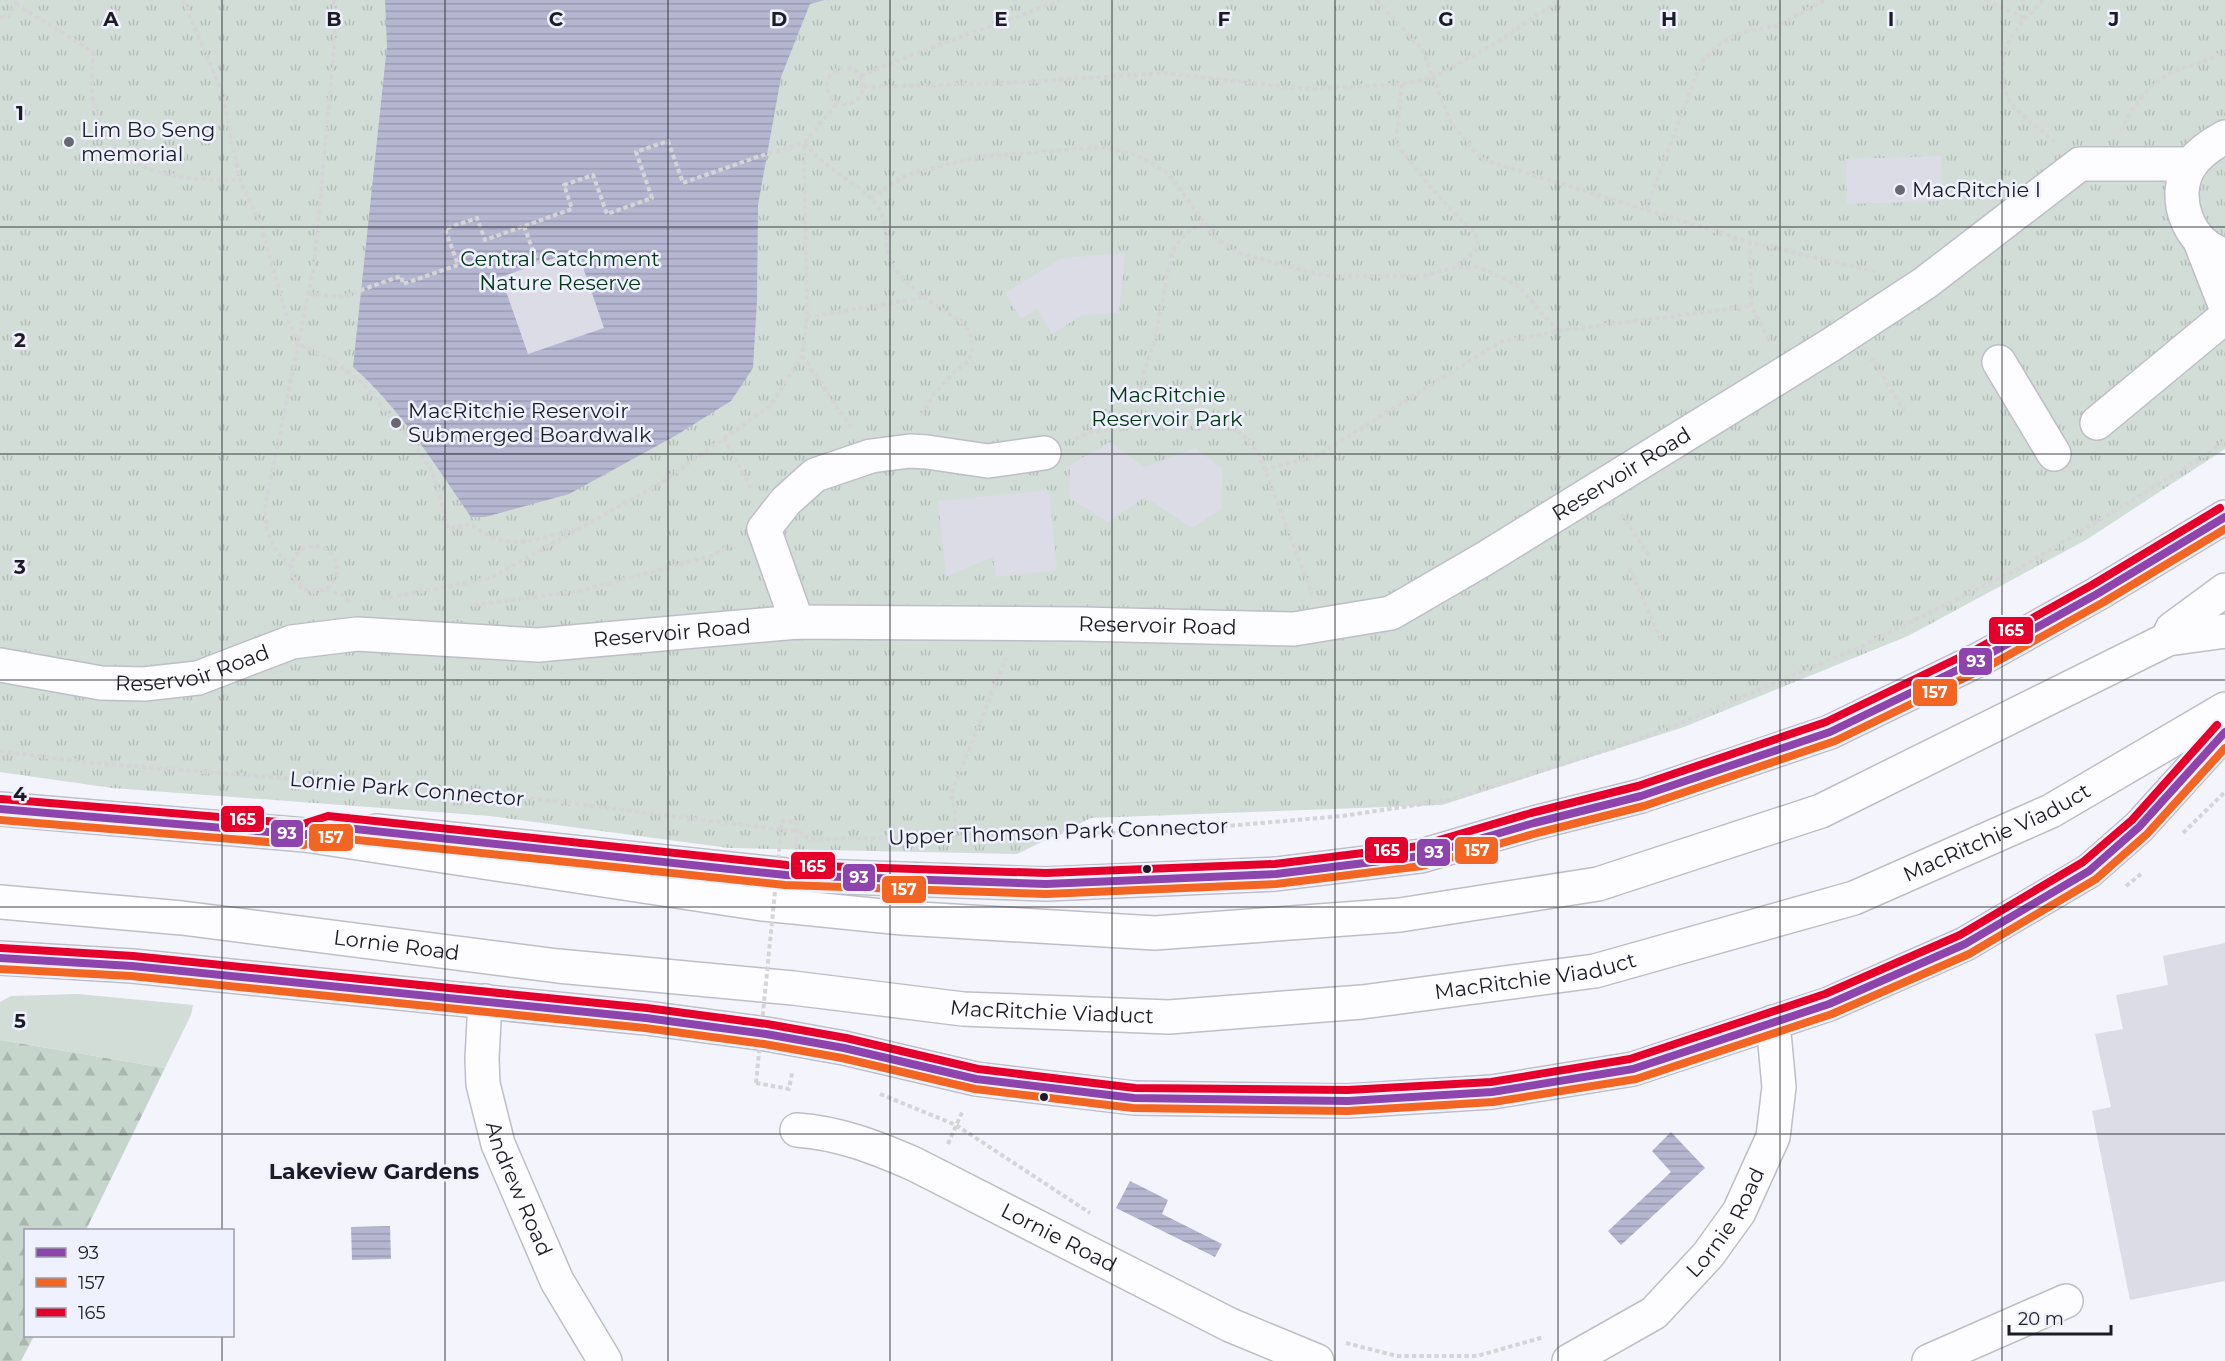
<svg xmlns="http://www.w3.org/2000/svg" width="2225" height="1361" font-family="Montserrat,sans-serif">
<style>
.grass{fill:#d2ddd7}
.forest{fill:url(#forest-firs)}
.park{fill:url(#park-tufts)}
.water{fill:url(#water-rules)}
.building{fill:#dbdce6}
.lines{fill:none;stroke-linecap:round;stroke-linejoin:round}
.minor-casing{stroke:#bebec6;stroke-width:36}
.major-casing{stroke:#bebec6;stroke-width:36}
.highway-casing{stroke:#bebec6;stroke-width:36}
.path{stroke:#d5d5d8;stroke-width:4;stroke-dasharray:4.5 3;stroke-linecap:butt}
.minor{stroke:#fdfdff;stroke-width:33}
.major{stroke:#fdfdff;stroke-width:33}
.highway{stroke:#fdfdff;stroke-width:33}
.path-bridge{stroke:#d5d5d8;stroke-width:4;stroke-dasharray:4.5 3;stroke-linecap:butt}
.bus-1-casing{stroke:#f0f1ff;stroke-width:12}
.bus-2-casing{stroke:#f0f1ff;stroke-width:12}
.bus-3-casing{stroke:#f0f1ff;stroke-width:12}
.bus-1{stroke:#8e44ad;stroke-width:8}
.bus-2{stroke:#f26522;stroke-width:8}
.bus-3{stroke:#e4002b;stroke-width:8}
.grid{fill:none;stroke:#1b1c24;stroke-width:1.5;stroke-opacity:0.55}
.poi-dot{fill:#676870;stroke:#f0f1ff;stroke-width:2}
.bus-dot{fill:#1b1c24;stroke:#f0f1ff;stroke-width:2}
.labels{text-anchor:middle;stroke-width:5;stroke-linejoin:round;paint-order:stroke}
.poi-label{font-size:21px;fill:#1b1c24;stroke:#f0f1ff;text-anchor:start}
.park-label{font-size:21px;fill:#043615;stroke:#f0f1ff}
.street-label{font-size:21px;fill:#1b1c24;stroke:#f0f1ff}
.neighbourhood-label{font-size:22px;font-weight:bold;fill:#1b1c24;stroke:#f0f1ff}
.grid-label{font-size:20px;text-anchor:middle;font-weight:bold;fill:#1b1c24;stroke:#f0f1ff;stroke-width:5;stroke-linejoin:round;paint-order:stroke}
.line-badge{stroke:#f0f1ff;stroke-width:2}
.badge-label{font-size:16px;text-anchor:middle;font-weight:bold;fill:#fff}
</style>
<defs>
<pattern id="forest-firs" width="22" height="20" patternUnits="userSpaceOnUse" patternTransform="scale(1.5)"><rect width="22" height="20" fill="#c6d6cd"/><path d="M5 1l3.5 6h-7zM16 11l3.5 6h-7z" fill="#aab7b0"/></pattern>
<pattern id="park-tufts" width="24" height="20" patternUnits="userSpaceOnUse" patternTransform="scale(1.5)"><rect width="24" height="20" fill="#d2ddd7"/><path d="M3 7l-1-3M5 7V3M7 7l1-3M15 17l-1-3M17 17v-4M19 17l1-3" fill="none" stroke="#b4bdb8"/></pattern>
<pattern id="water-rules" width="6" height="5" patternUnits="userSpaceOnUse" patternTransform="scale(1.5)"><rect width="6" height="5" fill="#b5b6d0"/><path d="M0 2.5h6" fill="none" stroke="#9b9cb2"/></pattern>
</defs>
<rect width="100%" height="100%" fill="#f4f4fc"/>
<path class="grass" d="M78,994L193,1005L191,1015L165,1068L0,1040V1002L11,996Z"/>
<path class="forest" d="M0,1040L165,1068L86,1230H26V1336H34L21,1361H0Z"/>
<path class="park" d="M0,0H2225V449L2086,540L1908,636L1684,727L1442,805L1091,818L1017,854L729,848L490,816L112,788L0,772Z"/>
<path class="water" d="M385,0H825L810,4L781,77L758,205L757,300L753,368L731,401L675,436L569,494L485,517H471C436,466 400,408 353,367L387,46Z
M1671,1132L1705,1168L1621,1245L1608,1231L1671,1172L1652,1151Z
M1130,1181L1168,1200L1162,1214L1222,1244L1215,1257L1116,1208Z
M390,1226L391,1259L352,1260L351,1227Z"/>
<path class="building" d="M1941,156L1942,201L1847,204L1846,159Z
M577,250L604,328L528,354L501,277Z
M1125,253L1119,313L1082,315L1052,334L1037,309L1021,319L1005,293L1062,258Z
M1110,442L1144,467L1195,448L1223,469L1221,509L1192,528L1145,497L1108,522L1069,498L1070,465Z
M1049,490L1057,570L996,577L993,557L946,577L938,501Z
M2225,943V1281L2130,1300L2092,1111L2111,1107L2095,1034L2123,1029L2116,995L2168,985L2163,956Z"/>
<g class="lines">
<g class="minor-casing">
<g id="minor">
<path d="M2225,137C2212,144 2201,151 2192,163C2169,194 2188,246 2225,255"/>
<path d="M2200,241L2225,305"/>
<path d="M1999,362L2054,454"/>
<path d="M2097,423L2225,317"/>
<path d="M797,622L764,529L786,501L815,475L871,456L910,451L927,452L988,461L1044,453"/>
<path id="s1" d="M0,665L101,683L144,684L198,678L292,642L357,634L538,645L797,622L1080,624L1294,629L1391,613L1484,559L1829,346L1925,283L2080,164H2191"/>
<path id="s2" d="M485,1001L482,1059L483,1084L498,1144L557,1281L605,1361"/>
<path id="s3" d="M797,1130C839,1133 875,1147 914,1164L1230,1325L1317,1361"/>
<path id="s4" d="M1569,1361L1654,1313L1708,1255L1739,1212L1773,1137L1779,1087L1773,1022"/>
<path d="M1929,1361L2066,1301"/>
</g>
</g>
<g class="major-casing">
<path id="major" d="M376,831L786,875L1046,884L1276,874L1421,856L1534,823L1641,796L1830,732L1982,658L2097,594L2225,517
M0,958L132,966L646,1018L766,1034L844,1048L976,1079L1134,1098L1348,1101L1492,1092L1633,1069L1829,1004L1965,944L2089,871L2139,827L2225,732"/>
</g>
<g class="highway-casing">
<g id="highway">
<path d="M2168,639L2172,629L2225,590"/>
<path d="M0,809L305,835L762,904L902,918L1155,933L1400,915L1598,884L1821,811L2168,639L2225,631"/>
<path id="s5" d="M0,902L182,918L558,966L793,988L963,1009L1169,1017L1362,1002L1595,971L1854,898L2051,811L2225,709"/>
</g>
</g>
<path class="path" d="M183,0L222,92L240,180L261,225L286,314L298,344L333,360L362,383L407,435L430,467L438,489L448,529L470,524C481,531 492,539 505,541C527,545 555,534 577,529
M334,0L335,37L314,266L265,507L267,531L277,553L292,567L296,581L306,590L318,591L325,589L343,595L349,602
M1376,0L1422,49L1451,123L1481,159L1750,242L1877,272
M1986,0L2025,18
M2043,0C2020,23 1999,44 2003,79C2004,88 2007,99 2013,105C2024,119 2042,130 2055,142
M16,4L93,52C93,68 90,88 94,103C112,177 177,180 240,180
M0,17H8L18,0
M827 86a18 18 0 1 1 36 0a18 18 0 1 1-36 0Z
M861,76C927,47 995,26 1061,0
M1402,84L1396,143L1433,190L1478,238L1477,249L1453,268L1478,267L1517,285L1558,331
M864,87L1008,83L1164,73L1306,89L1402,84L1432,78L1496,43L1560,0
M2121,131C2132,106 2151,80 2177,70C2194,64 2211,61 2225,50
M871,198L906,175L978,157L1102,147L1137,155L1168,173L1215,237L1238,253L1325,276H1423L1453,268
M1646,209L1701,63L1716,47L1735,35L1756,29L1777,26L1825,0
M524,226L538,264
M1750,242L1751,306L1771,342
M309,294L342,297L401,276L403,284L458,265L445,229L477,218L485,240L572,209L564,185L593,175L607,214L652,198L636,152L668,141L683,183L754,158L804,143C813,152 821,161 831,168C847,181 868,190 879,209C888,223 884,239 888,254C896,284 940,307 964,324C973,336 974,346 969,361L953,373L933,395L920,419
M807,317L927,297
M802,356L851,427
M1870,359L1874,360L1906,415
M1134,426L1143,375L1155,339L1172,254L1179,241L1190,230L1203,223
M724,438L752,490
M1075,439L1090,432L1134,426L1235,429L1248,440L1259,454L1312,594
M1264,470L1317,456L1500,342L1558,331L1751,306
M1622,514L1649,556
M291 569a23 23 0 1 1 46 0a23 23 0 1 1-46 0Z
M1629,568L1663,644
M382,599L491,578L659,484L770,406L802,356L807,317L804,143L837,103
M474,605L579,591L711,556L734,544
M0,751L94,763L529,798L799,832L810,839
M2183,833L2225,792
M955,837V809L951,794L1006,658
M811,839L955,837L1040,832L1146,833L1342,816L1450,800L1616,747L1666,729L1860,647L2018,569L2156,486L2225,442
M2126,886L2141,874
M756,1083L789,1089L792,1073
M880,1094L956,1125L1090,1213
M948,1144L963,1110
M1346,1343L1397,1356H1477L1544,1337"/>
<use href="#minor" class="minor"/>
<use href="#major" class="major"/>
<use href="#highway" class="highway"/>
<path class="path-bridge" d="M756,1083L782,821L797,822L796,850"/>
<g class="bus-1-casing">
<path id="bus-1" d="M0,809L305,835L327,826L786,875L1046,884L1276,874L1421,856L1534,823L1641,796L1830,732L1982,658L2097,594L2225,517
M0,958L132,966L646,1018L766,1034L844,1048L976,1079L1134,1098L1348,1101L1492,1092L1633,1069L1829,1004L1965,944L2089,871L2139,827L2225,732"/>
</g>
<g class="bus-2-casing">
<path id="bus-2" d="M0,820L304,845L329,837L785,885L1046,894L1276,884L1422,866L1537,833L1644,806L1835,741L1987,667L2102,603L2225,529
M0,969L131,976L645,1028L764,1044L842,1058L975,1089L1133,1108L1348,1111L1493,1102L1636,1079L1832,1014L1969,954L2096,879L2147,834L2225,748"/>
</g>
<g class="bus-3-casing">
<path id="bus-3" d="M1,799L303,824L328,816L787,865L1046,873L1275,864L1419,846L1531,813L1638,786L1826,722L1977,649L2092,585L2220,508
M1,948L133,956L647,1008L767,1024L846,1038L978,1069L1135,1088L1348,1090L1491,1082L1630,1059L1825,994L1960,935L2083,862L2132,820L2217,725"/>
</g>
<use href="#bus-1" class="bus-1"/>
<use href="#bus-2" class="bus-2"/>
<use href="#bus-3" class="bus-3"/>
</g>
<path class="grid" d="M222,0V1230M445,0V1361M668,0V1361M890,0V1361M1112,0V1361M1335,0V1361M1558,0V1361M1780,0V1361M2002,0V1361M0,227H2225M0,454H2225M0,680H2225M0,907H2225M0,1134H2225M222,1336V1361"/>
<g class="poi-dot">
<circle cx="69" cy="142" r="6"/>
<circle cx="1900" cy="190" r="6"/>
<circle cx="396" cy="423" r="6"/>
</g>
<g class="bus-dot">
<circle cx="1147" cy="869" r="5"/>
<circle cx="1044" cy="1097" r="5"/>
</g>
<g class="labels">
<g class="poi-label">
<text x="81" y="137">Lim Bo Seng<tspan x="81" dy="24">memorial</tspan></text>
<text x="1912" y="197">MacRitchie I</text>
<text x="408" y="418">MacRitchie Reservoir<tspan x="408" dy="24">Submerged Boardwalk</tspan></text>
</g>
<g class="park-label">
<text x="560" y="266">Central Catchment<tspan x="560" dy="24">Nature Reserve</tspan></text>
<text x="1167" y="402">MacRitchie<tspan x="1167" dy="24">Reservoir Park</tspan></text>
</g>
<g class="street-label">
<text dy="7" stroke="none"><textPath href="#s1" startOffset="1672">Reservoir Road</textPath></text>
<text dy="7" stroke="none"><textPath href="#s1" startOffset="1168">Reservoir Road</textPath></text>
<text dy="7" stroke="none"><textPath href="#s1" startOffset="682">Reservoir Road</textPath></text>
<text dy="7" stroke="none"><textPath href="#s1" startOffset="196">Reservoir Road</textPath></text>
<text transform="translate(407 789) rotate(5)" y="7">Lornie Park Connector</text>
<text transform="translate(1058 832) rotate(-2)" y="7">Upper Thomson Park Connector</text>
<text dy="7" stroke="none"><textPath href="#s5" startOffset="2030">MacRitchie Viaduct</textPath></text>
<text dy="7" stroke="none"><textPath href="#s5" startOffset="399">Lornie Road</textPath></text>
<text dy="7" stroke="none"><textPath href="#s5" startOffset="1544">MacRitchie Viaduct</textPath></text>
<text dy="7" stroke="none"><textPath href="#s5" startOffset="1058">MacRitchie Viaduct</textPath></text>
<text dy="7" stroke="none"><textPath href="#s2" startOffset="194">Andrew Road</textPath></text>
<text dy="7" stroke="none"><textPath href="#s4" startOffset="214">Lornie Road</textPath></text>
<text dy="7" stroke="none"><textPath href="#s3" startOffset="285">Lornie Road</textPath></text>
</g>
<g class="neighbourhood-label">
<text x="374" y="1179">Lakeview Gardens</text>
</g>
</g>
<g class="grid-label">
<text x="111" y="26">A</text>
<text x="334" y="26">B</text>
<text x="556" y="26">C</text>
<text x="779" y="26">D</text>
<text x="1001" y="26">E</text>
<text x="1224" y="26">F</text>
<text x="1446" y="26">G</text>
<text x="1669" y="26">H</text>
<text x="1891" y="26">I</text>
<text x="2114" y="26">J</text>
<text x="20" y="120">1</text>
<text x="20" y="347">2</text>
<text x="20" y="574">3</text>
<text x="20" y="801">4</text>
<text x="20" y="1028">5</text>
</g>
<g class="line-badge">
<rect x="1988" y="616" width="46" height="29" rx="6" fill="#e4002b"/>
<rect x="1958" y="647" width="35" height="29" rx="6" fill="#8e44ad"/>
<rect x="1912" y="678" width="46" height="29" rx="6" fill="#f26522"/>
<rect x="220" y="805" width="45" height="28" rx="6" fill="#e4002b"/>
<rect x="270" y="819" width="34" height="29" rx="6" fill="#8e44ad"/>
<rect x="308" y="823" width="46" height="29" rx="6" fill="#f26522"/>
<rect x="1364" y="836" width="45" height="28" rx="6" fill="#e4002b"/>
<rect x="1454" y="836" width="45" height="29" rx="6" fill="#f26522"/>
<rect x="1416" y="838" width="35" height="29" rx="6" fill="#8e44ad"/>
<rect x="790" y="851" width="46" height="29" rx="6" fill="#e4002b"/>
<rect x="842" y="863" width="34" height="29" rx="6" fill="#8e44ad"/>
<rect x="881" y="875" width="46" height="29" rx="6" fill="#f26522"/>
</g>
<g class="badge-label">
<text x="2011" y="636">165</text>
<text x="1976" y="667">93</text>
<text x="1935" y="698">157</text>
<text x="243" y="825">165</text>
<text x="287" y="839">93</text>
<text x="331" y="843">157</text>
<text x="1387" y="856">165</text>
<text x="1477" y="856">157</text>
<text x="1434" y="858">93</text>
<text x="813" y="872">165</text>
<text x="859" y="883">93</text>
<text x="904" y="895">157</text>
</g>
<rect x="24" y="1229" width="210" height="108" fill="#f0f1ff" stroke="#9b9ca7" stroke-width="1.5"/>
<rect x="36" y="1248" width="30" height="9" fill="#8e44ad" stroke="#9b9ca7" stroke-width="1.5"/>
<text x="78" y="1259" font-size="18" fill="#1b1c24">93</text>
<rect x="36" y="1278" width="30" height="9" fill="#f26522" stroke="#9b9ca7" stroke-width="1.5"/>
<text x="78" y="1289" font-size="18" fill="#1b1c24">157</text>
<rect x="36" y="1308" width="30" height="9" fill="#e4002b" stroke="#9b9ca7" stroke-width="1.5"/>
<text x="78" y="1319" font-size="18" fill="#1b1c24">165</text>
<path d="M2009 1325v9h102v-9" fill="none" stroke="#1b1c24" stroke-width="3"/>
<text x="2018" y="1325" font-size="18" fill="#1b1c24" stroke="#f0f1ff" stroke-width="4.5" paint-order="stroke">20 m</text>
</svg>
